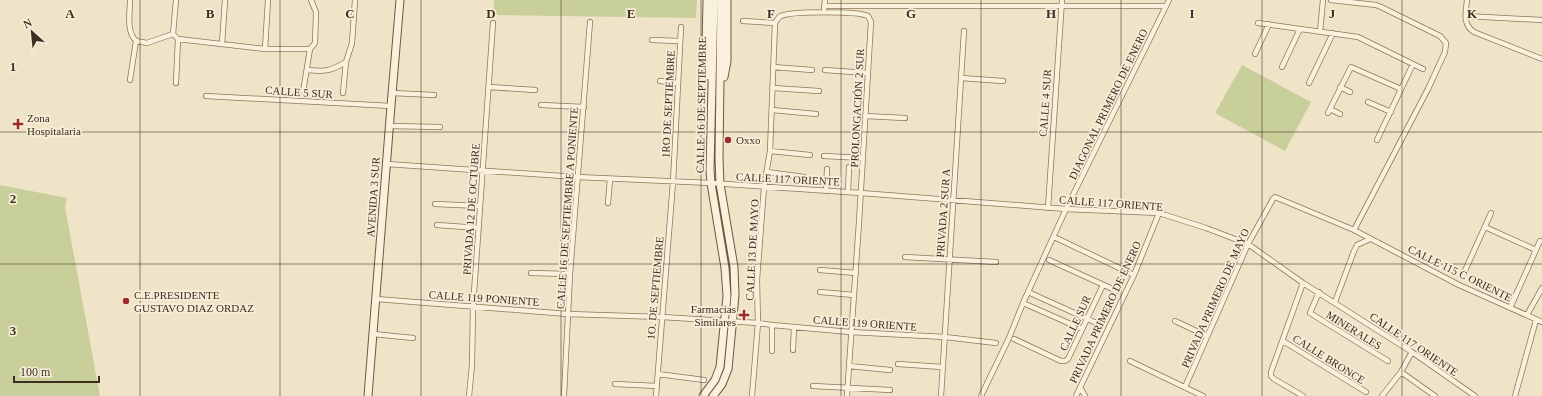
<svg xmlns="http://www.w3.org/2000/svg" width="1542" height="396" font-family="Georgia,serif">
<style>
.green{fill:#c9cf9b}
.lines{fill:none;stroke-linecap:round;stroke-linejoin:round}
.street-casing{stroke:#8d765c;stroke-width:6}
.secondary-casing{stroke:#6f573f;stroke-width:9}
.street{stroke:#faf1dc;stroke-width:4.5}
.secondary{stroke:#faf1dc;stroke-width:7}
.grid{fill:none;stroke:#3d2e20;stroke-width:1;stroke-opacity:0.55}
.poi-dot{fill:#9e2a2b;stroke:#f7eed8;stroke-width:1.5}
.labels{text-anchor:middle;stroke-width:3.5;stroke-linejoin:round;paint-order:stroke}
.street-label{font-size:11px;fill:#3d2e20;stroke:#f7eed8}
.poi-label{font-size:11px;fill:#3d2e20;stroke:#f7eed8;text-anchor:start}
.grid-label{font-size:13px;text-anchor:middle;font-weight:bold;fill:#3d2e20;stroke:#f7eed8;stroke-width:3.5;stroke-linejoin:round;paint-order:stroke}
</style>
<rect width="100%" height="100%" fill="#f0e4c8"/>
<path class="green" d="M494,0H697L696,18L493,15Z
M1242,65L1311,102L1285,151L1215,113Z
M0,185L67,198L65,207L100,396H0Z"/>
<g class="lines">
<g class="street-casing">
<path id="street" d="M1331,0L1376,5L1381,7L1440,36L1446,43L1445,52L1428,89L1354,230
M1467,0C1466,12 1462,24 1474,32L1542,59
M824,6H1166
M824,9L825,0
M1466,16L1542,20
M743,21L775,23
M1258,23L1358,37L1423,69
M1320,32L1323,0
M178,39L265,49H310
M652,40L680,41
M136,41L147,43L173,34
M222,44L225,0
M265,49L268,0
M1255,54L1269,24
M773,67L812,70
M1282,67L1300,29
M307,70C325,72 331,71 346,62
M825,70L867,73
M961,78L1003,81
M130,80L136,41C126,31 130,13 130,0
M660,81L678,83
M176,83L178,39L173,34L176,0
M1309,83L1333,33
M489,87L535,90
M1340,87L1350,92
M773,88L819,91
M303,92L310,49L315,43L316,12L311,0
M343,93L346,62L352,43L355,0
M392,93L434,95
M206,96L391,106
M1368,102L1391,112
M541,105L584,107
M1330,109L1340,114
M772,110L816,114
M1328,113L1351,67L1401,89
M865,116L905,118
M389,126L440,127
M1377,140L1413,64
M770,151L810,155
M824,156L863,158
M387,164L577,177L711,183L861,193L1066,209L1159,213L1206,228L1248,244L1303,283L1412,352L1475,396
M767,172L804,177
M826,191L827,169
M848,192L849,167
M608,203L610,179
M435,204L480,206
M1048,208L1062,0
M437,225L479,228
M1485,227L1536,250
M1054,237L1134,275
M905,257L996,262
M1049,260L1117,291
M820,270L856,273
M531,273L570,274
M1463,275L1491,213
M1303,283L1271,372V376L1274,379L1303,396
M820,292L854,295
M1028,292L1101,325
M1319,292L1310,313L1388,361
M376,299L568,314L662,317L758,323L772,325L850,332L945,337L996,343
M1335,302L1354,251L1357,245L1370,239
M1023,303L1082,329
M1510,308L1540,241
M1527,315L1542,288
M1175,321L1207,336
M772,325V351
M373,334L413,338
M1014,339L1061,361H1065L1068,359L1103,285
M1283,341L1366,392
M793,350L794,327
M1130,361L1203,396
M898,364L942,367
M849,366L890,370
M1401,372L1435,396
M658,374L704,380
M615,384L657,386
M813,386L890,390
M1080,387L1085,396
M1185,387L1248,244L1273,199L1275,197L1354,230L1459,285L1542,322
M469,396L472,365L473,307L493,23
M564,396L570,274L590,22
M656,396L673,182L681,27
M752,396L758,323L757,280L764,187L770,151L775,23C777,20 778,17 781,16C792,11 858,11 868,16L871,22L859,222L847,396
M941,396L964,31
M981,396L1009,338L1023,303L1066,209L1169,0
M1076,396L1134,275L1159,213
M1382,396L1401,372L1412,352
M1515,396L1536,320"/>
</g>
<g class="secondary-casing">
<path id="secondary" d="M707,0L706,45L709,76
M724,77L727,61V0
M368,396L391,106L400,0
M703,396L715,380L720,367L727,296L725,268L711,183L710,170L714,0
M713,396L722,384L728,369L735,295L734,267L720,184L719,158L721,0"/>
</g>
<use href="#street" class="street"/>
<use href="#secondary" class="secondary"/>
</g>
<path class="grid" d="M140,0V396M280,0V396M421,0V396M561,0V396M701,0V396M841,0V396M981,0V396M1121,0V396M1262,0V396M1402,0V396M0,132H1542M0,264H1542"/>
<g class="poi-dot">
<path d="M16 118h4v4h4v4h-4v4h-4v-4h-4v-4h4z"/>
<circle cx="728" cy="140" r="4"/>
<circle cx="126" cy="301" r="4"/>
<path d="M742 309h4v4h4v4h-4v4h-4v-4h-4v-4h4z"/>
</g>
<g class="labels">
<g class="street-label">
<text transform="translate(299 92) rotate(4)" y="4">CALLE 5 SUR</text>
<text transform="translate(1045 103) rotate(-86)" y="4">CALLE 4 SUR</text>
<text transform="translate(668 104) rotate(-87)" y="4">1RO DE SEPTIEMBRE</text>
<text transform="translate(1108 104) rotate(-64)" y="4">DIAGONAL PRIMERO DE ENERO</text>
<text transform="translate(701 105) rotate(-89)" y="4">CALLE 16 DE SEPTIEMBRE</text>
<text transform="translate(857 108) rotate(-87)" y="4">PROLONGACIÓN 2 SUR</text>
<text transform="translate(788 179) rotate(3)" y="4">CALLE 117 ORIENTE</text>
<text transform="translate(373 197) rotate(-86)" y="4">AVENIDA 3 SUR</text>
<text transform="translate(1111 203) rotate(4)" y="4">CALLE 117 ORIENTE</text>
<text transform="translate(567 208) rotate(-86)" y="4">CALLE 16 DE SEPTIEMBRE A PONIENTE</text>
<text transform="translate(471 209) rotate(-86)" y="4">PRIVADA 12 DE OCTUBRE</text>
<text transform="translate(943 213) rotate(-86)" y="4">PRIVADA 2 SUR A</text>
<text transform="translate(752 250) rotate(-87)" y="4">CALLE 13 DE MAYO</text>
<text transform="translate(1460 273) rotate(26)" y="4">CALLE 115 C ORIENTE</text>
<text transform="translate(655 288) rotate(-85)" y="4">1O. DE SEPTIEMBRE</text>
<text transform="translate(484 298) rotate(4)" y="4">CALLE 119 PONIENTE</text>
<text transform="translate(1215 298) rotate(-66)" y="4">PRIVADA PRIMERO DE MAYO</text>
<text transform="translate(1105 312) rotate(-65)" y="4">PRIVADA PRIMERO DE ENERO</text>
<text transform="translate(865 323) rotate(4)" y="4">CALLE 119 ORIENTE</text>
<text transform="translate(1075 323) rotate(-65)" y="4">CALLE SUR</text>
<text transform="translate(1354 330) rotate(32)" y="4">MINERALES</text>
<text transform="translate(1414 344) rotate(34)" y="4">CALLE 117 ORIENTE</text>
<text transform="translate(1329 359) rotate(32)" y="4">CALLE BRONCE</text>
</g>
<g class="poi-label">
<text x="27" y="122">Zona<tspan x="27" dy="13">Hospitalaria</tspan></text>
<text x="736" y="144">Oxxo</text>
<text x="134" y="299">C.E.PRESIDENTE<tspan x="134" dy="13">GUSTAVO DIAZ ORDAZ</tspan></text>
<text x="736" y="313" text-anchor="end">Farmacias<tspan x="736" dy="13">Similares</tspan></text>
</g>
</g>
<g class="grid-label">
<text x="70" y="18">A</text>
<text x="210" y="18">B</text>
<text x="350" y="18">C</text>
<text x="491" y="18">D</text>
<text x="631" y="18">E</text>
<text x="771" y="18">F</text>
<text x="911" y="18">G</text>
<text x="1051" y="18">H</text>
<text x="1192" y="18">I</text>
<text x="1332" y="18">J</text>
<text x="1472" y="18">K</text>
<text x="13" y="71">1</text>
<text x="13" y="203">2</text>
<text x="13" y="335">3</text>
</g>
<g transform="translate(32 32) rotate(333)" stroke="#f7eed8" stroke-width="3" paint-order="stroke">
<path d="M0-3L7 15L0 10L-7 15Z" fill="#3d2e20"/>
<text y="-6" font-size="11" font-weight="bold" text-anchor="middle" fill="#3d2e20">N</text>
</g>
<path d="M14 376v6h85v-6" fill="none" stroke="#3d2e20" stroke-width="2"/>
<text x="20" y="376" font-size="12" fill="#3d2e20" stroke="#f7eed8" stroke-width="3" paint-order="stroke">100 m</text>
</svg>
